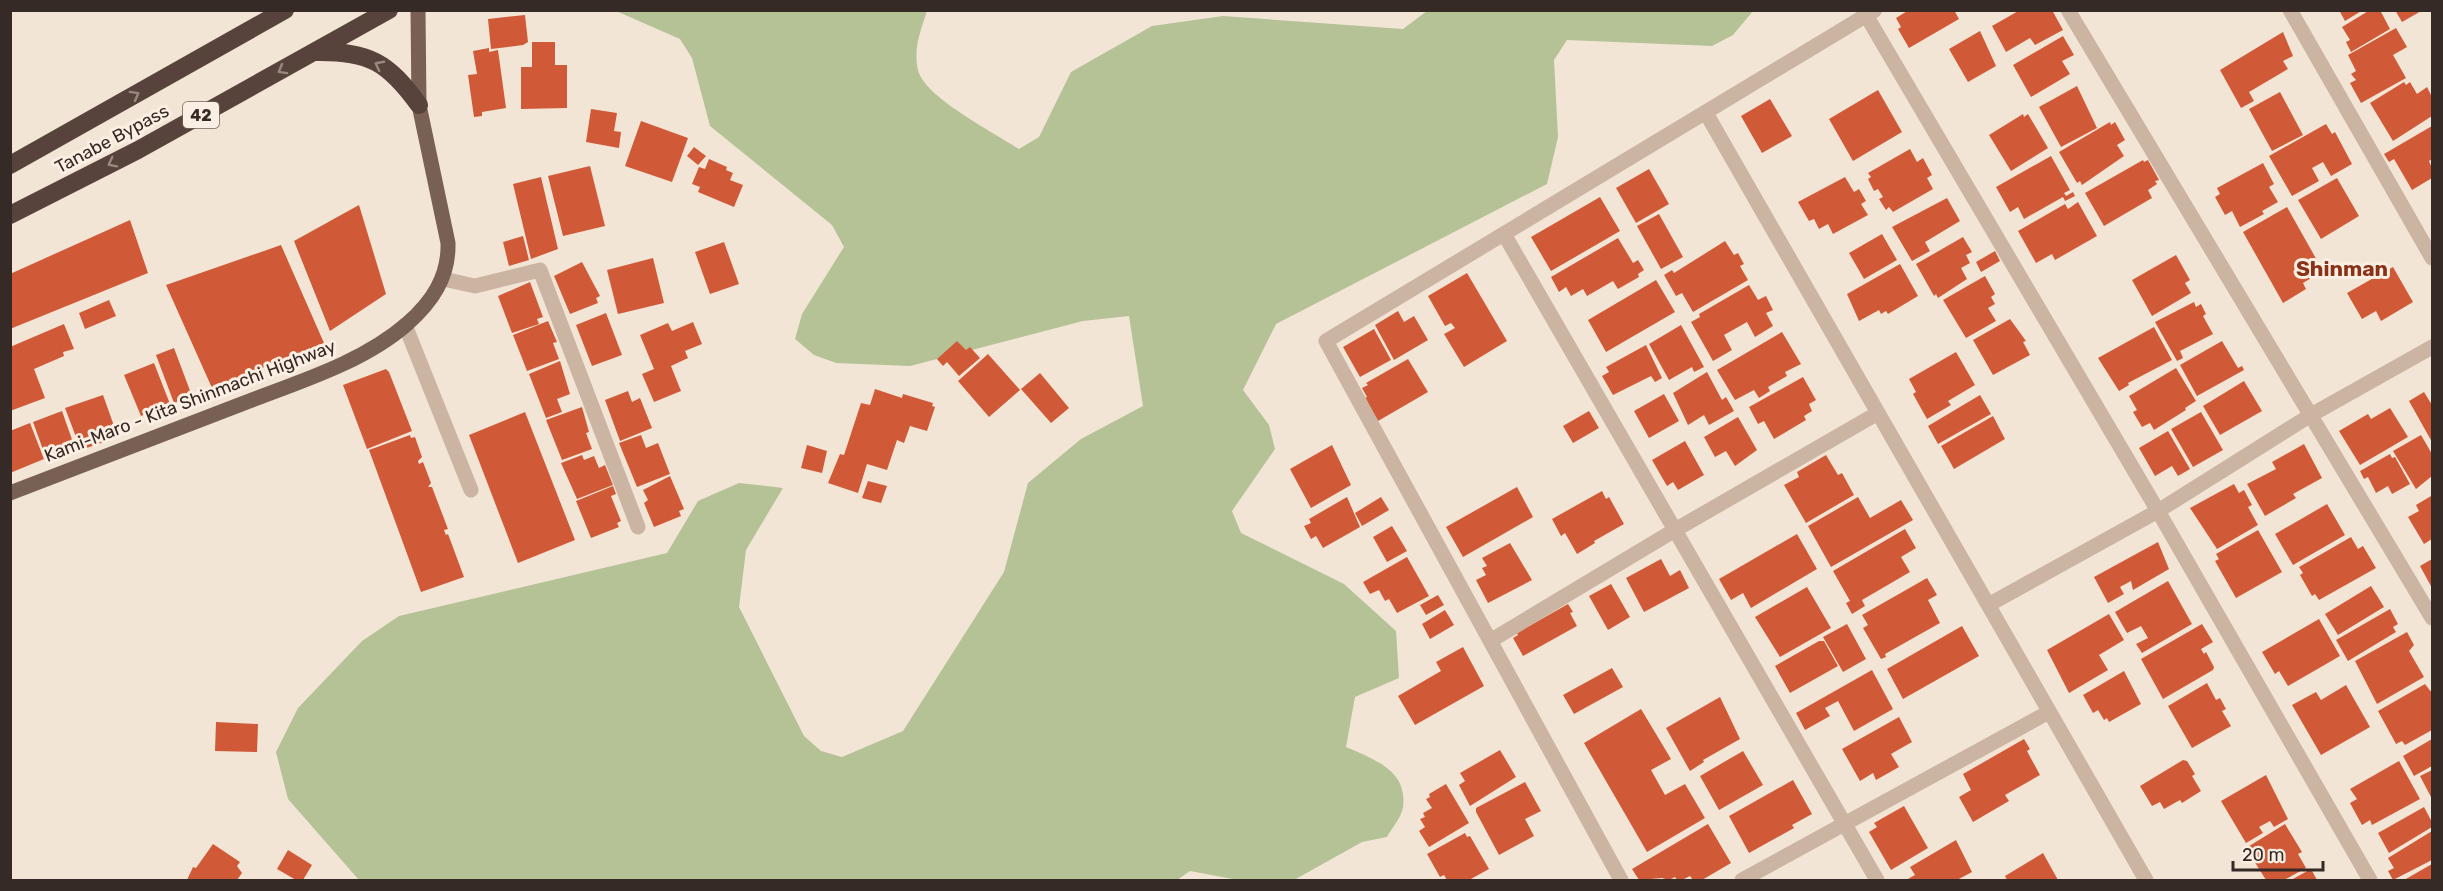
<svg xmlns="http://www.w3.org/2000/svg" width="2443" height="891" font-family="Rubik,sans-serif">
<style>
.green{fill:#b4c295}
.building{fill:#d05a37}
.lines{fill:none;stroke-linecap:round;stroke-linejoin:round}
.minor{stroke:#cbb4a1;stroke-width:15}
.major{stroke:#786054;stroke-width:15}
.highway{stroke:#57433b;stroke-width:18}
.oneway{stroke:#98887e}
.labels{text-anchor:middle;stroke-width:6;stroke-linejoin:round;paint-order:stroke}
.shield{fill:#faefe2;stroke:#70655e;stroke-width:1.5}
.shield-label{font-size:16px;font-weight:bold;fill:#352a25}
.street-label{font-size:18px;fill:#352a25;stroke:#faefe2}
.quarter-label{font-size:21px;font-weight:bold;fill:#8a3218;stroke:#faefe2}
</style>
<rect width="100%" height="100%" fill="#f3e5d6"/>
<path class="green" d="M616,11H927C921,30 913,48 918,70C924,97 995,133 1019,149L1039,137L1071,72L1152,26L1223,16L1403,29L1427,11H1753L1733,35L1712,46L1567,40L1554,60L1558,137L1547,184L1276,324L1243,390L1269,425L1275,449L1232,511L1241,533L1344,584L1396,631L1399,678L1355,697L1346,747C1373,759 1408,770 1403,807C1402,817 1391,829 1387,837L1362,842L1294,880H1238L1190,871L1177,880H359L288,799L276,752L298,708L362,641L399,616L667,553L698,501L739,483L783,488L746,550L739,607L804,736L821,751L842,757L903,731L1004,572L1028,483L1081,439L1143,406L1129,316L1083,321L910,366L836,363L814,355L795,339L802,314L844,247L832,225L710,126L692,58L680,39Z"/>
<path class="building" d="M1909,10H1954L1959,19L1909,48L1898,29L1901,27L1896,18Z
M2020,10H2052L2063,30L2035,45L2030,38L2006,52L1992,26Z
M2339,10H2363L2345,21Z
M2370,10H2380L2390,29L2351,52L2346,42L2350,40L2342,27Z
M2395,10H2423L2402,22Z
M525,15L528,42L523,45L491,49L488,19Z
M2396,28L2407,47L2393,55L2406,78L2361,103L2350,83L2356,80L2351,74L2356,71L2348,55Z
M1980,31L1996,66L1968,82L1949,49Z
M2283,32L2293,56L2283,61L2288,69L2249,92L2254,101L2241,108L2220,70Z
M2063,36L2074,55L2062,61L2070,74L2031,97L2013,65Z
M532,42H555V65H567V108L521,109V67H532Z
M489,48V52L498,50L506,108L482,112V116L474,117L468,75L477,74L473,51Z
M2404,82L2406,85L2410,82L2417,94L2427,87L2432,97V116L2393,141L2370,103Z
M2077,86L2097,128L2061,147L2039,107Z
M1878,90L1902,132L1853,161L1829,119Z
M2280,92L2303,135L2272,151L2249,109Z
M1770,99L1792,136L1762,153L1741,116Z
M591,109L617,113L614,131L621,132L619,148L586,142Z
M2023,114L2024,117L2028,114L2048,148L2011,171L1989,135Z
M641,121L688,138L672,182L625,166Z
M2110,122L2111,125L2115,122L2125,140L2117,145L2124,156L2082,185L2080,181L2077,183L2059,152Z
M2326,124L2332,134L2335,132L2352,164L2331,176L2323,162L2312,168L2319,181L2292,196L2269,156Z
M2432,126V159L2429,161L2432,168V178L2412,190L2394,159L2389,162L2384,154Z
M694,147L706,156L698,165L687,156Z
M1910,149L1917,162L1923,158L1932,175L1927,178L1933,189L1893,212L1889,207L1886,210L1879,199L1883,197L1878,189L1874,191L1868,179L1871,177L1868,173Z
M2051,156L2070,190L2064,193L2066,196L2073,192L2075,196L2065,201L2063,197L2024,219L2018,207L2010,212L1996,187Z
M709,159L727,167L726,170L733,173L730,180L743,185L734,207L698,192L700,187L692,184L699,167L705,169Z
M2143,160L2144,162L2148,160L2159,180L2155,181L2157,184L2148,190L2152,198L2104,226L2085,193Z
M2263,163L2274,184L2269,187L2278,202L2262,211L2264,214L2240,227L2232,211L2225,215L2215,197L2220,194L2217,188Z
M590,166L605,226L563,236L548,176Z
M1649,169L1669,204L1636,223L1616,188Z
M541,177L558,249L531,259L513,184Z
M1845,177L1854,192L1859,189L1866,201L1861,204L1868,215L1833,234L1828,224L1819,229L1814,219L1809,221L1798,202Z
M2337,178L2359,216L2321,239L2298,200Z
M1600,197L1620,231L1551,271L1531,237Z
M1947,198L1960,221L1925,242L1930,251L1912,261L1892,227Z
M2078,202L2097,236L2055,260L2052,254L2036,263L2018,231L2065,204L2068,209Z
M359,205L386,294L330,331L294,241Z
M2287,207L2323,271L2303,283L2306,289L2283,303L2243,232Z
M1659,214L1683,257L1661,269L1637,226Z
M130,220L148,273L10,329V274Z
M1882,234L1897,260L1864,279L1849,253Z
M523,236L529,260L509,266L503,242Z
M1963,237L1972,252L1966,255L1970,263L1961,268L1967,279L1938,298L1936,294L1934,296L1916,264Z
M1618,238L1633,263L1638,260L1644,270L1638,274L1639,277L1618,289L1613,281L1587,296L1583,289L1571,296L1566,287L1559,292L1551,277Z
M1725,241L1734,255L1738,253L1744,264L1740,266L1748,280L1693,312L1682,293L1676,296L1664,275L1672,270L1674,273Z
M724,242L739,284L710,294L695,252Z
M281,245L324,343L212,388L166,285Z
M1995,251L2000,261L1981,272L1976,262Z
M2176,255L2190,280L2185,283L2191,293L2152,316L2132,280Z
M653,258L664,303L618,314L607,270Z
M582,262L600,296L596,298L598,303L570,314L554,276Z
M1900,264L1918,296L1888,314L1886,311L1881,314L1879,310L1859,321L1847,294Z
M2393,267L2413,302L2381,321L2376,311L2362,319L2347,293Z
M1467,273L1507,341L1464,367L1444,334L1455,328L1451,323L1445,326L1428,296Z
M1985,276L1995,294L1991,297L1995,304L1988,308L1996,321L1966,338L1943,300Z
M1656,280L1675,312L1606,352L1588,320Z
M530,282L543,317L537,319L539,324L512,333L498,296Z
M1749,285L1758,300L1766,296L1773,310L1766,313L1773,326L1755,337L1747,322L1724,335L1732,350L1713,361L1691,322L1700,317L1699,314Z
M109,300L116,316L85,329L79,313Z
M2194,302L2196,307L2201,304L2206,314L2203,316L2213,334L2180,351L2183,358L2177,361L2155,322Z
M1398,311L1404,322L1414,316L1428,340L1394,360L1375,325Z
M606,313L622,355L592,366L576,325Z
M2010,319L2026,341L2023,342L2030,355L1993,375L1973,340Z
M548,321L557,342L553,343L559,359L527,371L513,335Z
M693,322L702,344L685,351L688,358L671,366L681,391L654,402L642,374L654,369L640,335L668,323L672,331Z
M64,324L74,349L63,352L64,356L34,369L45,398L10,411V347Z
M1681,325L1704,367L1694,372L1692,367L1669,380L1649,344Z
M2154,327L2172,360L2128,383L2129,385L2119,391L2098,358Z
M1374,329L1391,360L1360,377L1343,347Z
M1782,332L1801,364L1785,372L1787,376L1768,387L1770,391L1759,398L1754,390L1735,400L1717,370Z
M957,341L966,350L970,347L980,358L959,376L947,362L943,366L937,359Z
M2222,341L2238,368L2242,366L2244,370L2197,396L2180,365Z
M1646,345L1662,378L1655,382L1651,376L1613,395L1602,376L1609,372L1606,367Z
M174,348L192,396L174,403L156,355Z
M1956,352L1975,385L1948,401L1951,405L1927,419L1913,394L1916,392L1909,379Z
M988,354L1020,390L989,417L958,381Z
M1408,359L1428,392L1378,421L1365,398L1367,397L1362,388L1368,385L1366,383Z
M560,361L570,394L557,399L562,412L546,418L529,374Z
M154,363L170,404L141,416L124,375Z
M2176,368L2196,401L2185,408L2186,410L2154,430L2150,423L2142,427L2133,412L2137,410L2129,396Z
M386,369L389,372L412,431L367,449L343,385Z
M1707,372L1722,400L1726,397L1734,411L1709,425L1704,415L1688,425L1673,393Z
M1040,373L1069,408L1051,423L1021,389Z
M1803,377L1816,400L1809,404L1812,411L1804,416L1806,420L1774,439L1764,421L1758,424L1749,407Z
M2244,381L2262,411L2220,435L2203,406Z
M875,389L902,398L903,394L933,403L932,406L935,407L927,431L910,426L904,443L897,440L887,470L867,464L858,493L828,483L840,454L844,455L861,403L870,405Z
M628,391L632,402L640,398L652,428L620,441L605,400Z
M2424,392L2432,405V442L2409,401Z
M1664,394L1679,421L1649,438L1634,411Z
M103,395L118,437L81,450L65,408Z
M1980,395L1991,414L1938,444L1928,426Z
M582,407L589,432L586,433L592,449L562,460L546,420Z
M2390,408L2408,437L2360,465L2339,431L2368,414L2371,419Z
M62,411L75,448L46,458L33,422Z
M1589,411L1599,428L1573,443L1563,426Z
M525,412L575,540L518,563L469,435Z
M2201,412L2223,450L2193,467L2171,429Z
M1993,416L2005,439L1954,469L1941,446Z
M1738,417L1757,450L1735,466L1726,451L1715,457L1704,437Z
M30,423L44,459L10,473V431Z
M2168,431L2190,469L2178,476L2172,466L2155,476L2139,448Z
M410,435L411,438L415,437L422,457L418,461L419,464L423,462L431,483L428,487H432L448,529L444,530L446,535L448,534L464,577L421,592L369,450Z
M641,435L646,448L658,443L670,474L637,487L619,443Z
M2421,435L2432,454V476L2416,489L2393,451Z
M1685,441L1704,475L1678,490L1673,482L1667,486L1652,460Z
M2304,444L2322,478L2293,494L2296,498L2265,516L2247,484L2276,469L2272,462Z
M807,445L827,451L822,473L801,468Z
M1332,445L1351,485L1311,508L1290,469Z
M2390,454L2392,458L2395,457L2410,484L2392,494L2388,486L2376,493L2368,477L2364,479L2360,471Z
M582,455L584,460L594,456L599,468L605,465L613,485L577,499L561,463Z
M1826,455L1838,475L1842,473L1854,495L1806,523L1784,485L1799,477L1797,472Z
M670,476L684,509L679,511L681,516L654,527L644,503L648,500L643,490Z
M868,481L887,486L881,503L862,498Z
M2234,484L2239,493L2244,490L2252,505L2248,507L2258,525L2217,549L2190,508Z
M613,486L616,494L611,496L621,521L617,523L619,527L591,538L576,501Z
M1517,487L1533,517L1463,557L1446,527Z
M1602,491L1606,499L1609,497L1624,524L1594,541L1595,543L1577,554L1565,533L1561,536L1552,519Z
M2431,496L2432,539L2424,544L2408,517L2419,511L2416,505Z
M1347,497L1360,527L1323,548L1316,536L1311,539L1304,526L1311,523L1309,519Z
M1381,497L1389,510L1362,526L1355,513Z
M1858,497L1870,518L1901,500L1913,520L1831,567L1808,526Z
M2327,504L2345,535L2293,565L2275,534Z
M1392,526L1407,551L1387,562L1373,537Z
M1905,529L1916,548L1901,557L1910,572L1862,600L1865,606L1852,614L1846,603L1850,601L1833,571Z
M2258,530L2282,572L2236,598L2215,561L2219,559L2216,554Z
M1797,534L1817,569L1751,608L1743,593L1731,600L1719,579Z
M2351,537L2358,549L2363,546L2376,568L2319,600L2315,594L2312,596L2300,575L2303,573L2299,567Z
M2158,542L2169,569L2133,590L2131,581L2120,587L2124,594L2108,603L2094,577Z
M1510,543L1532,580L1488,603L1476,580L1486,575L1482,568L1487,566L1482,558Z
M1407,557L1429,596L1397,613L1389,599L1385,601L1379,590L1370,594L1363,582Z
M1661,559L1670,576L1680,570L1689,588L1644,612L1626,578Z
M2432,559V588L2420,566Z
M1927,578L1937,595L1928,600L1940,623L1885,654L1886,657L1881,659L1863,628L1868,625L1862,615Z
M2168,581L2192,624L2142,653L2136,644L2148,638L2141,626L2127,633L2115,612Z
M1611,584L1630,617L1608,630L1589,596Z
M2371,586L2384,607L2338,635L2325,614Z
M1807,587L1831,628L1780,657L1755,617Z
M1438,595L1444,605L1426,615L1420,605Z
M1568,604L1573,612L1570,613L1577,626L1523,656L1513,638L1518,635L1517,633Z
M2390,609L2398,624L2393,627L2396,632L2348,661L2336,640Z
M1445,610L1454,625L1430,639L1422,624Z
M2109,614L2124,640L2099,655L2108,670L2069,693L2047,650Z
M2319,619L2340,656L2288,686L2279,671L2275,674L2262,652Z
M1847,624L1866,659L1843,672L1823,637Z
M2202,624L2213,642L2201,649L2204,654L2206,652L2214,667L2213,670L2163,699L2141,659Z
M1962,626L1979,656L1903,699L1887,669Z
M2407,632L2414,645L2409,651L2424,677L2377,704L2355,661Z
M1819,641H1824L1838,666L1790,693L1775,666Z
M1463,647L1484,686L1415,725L1398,696L1441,671L1436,662Z
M1612,668L1623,687L1574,714L1563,695Z
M1872,670L1893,709L1854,731L1838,701L1825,708L1830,716L1805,730L1796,713Z
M2124,671L2141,704L2109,722L2107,718L2104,720L2098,710L2093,713L2083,695Z
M2207,683L2216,700L2220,698L2226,709L2222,711L2231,726L2192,748L2168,706Z
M2425,684L2432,693V730L2405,745L2402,741L2396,744L2378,711Z
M2346,685L2370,727L2321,755L2292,705L2316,692L2321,700Z
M1720,697L1740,739L1703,760L1704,762L1690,771L1666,728Z
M1641,709L1671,759L1651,770L1665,795L1685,784L1705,818L1647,852L1584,743Z
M1899,717L1912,742L1891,754L1899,767L1876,780L1873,773L1860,781L1842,749Z
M216,722L258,724L257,752L215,751Z
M2024,739L2030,749L2027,751L2040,775L2005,795L2009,801L1973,822L1959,797L1971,790L1963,774Z
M2432,739V766L2414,776L2403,756Z
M1500,750L1516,777L1470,806L1459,785L1465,781L1460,773Z
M1743,751L1763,785L1719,810L1700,776Z
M2183,760L2187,761L2195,774L2192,776L2201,791L2182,803L2180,800L2164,809L2160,802L2152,806L2140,786Z
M2399,761L2420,799L2372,825L2370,820L2362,825L2350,803L2357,799L2350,789Z
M2432,770V799L2420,776Z
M2266,775L2288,819L2274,827L2270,821L2259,827L2263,833L2246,843L2221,801Z
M1793,780L1812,814L1792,825L1794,828L1749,853L1729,816Z
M1525,782L1541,811L1525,819L1534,836L1499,855L1476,812V808Z
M1446,784L1469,823L1429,847L1419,831L1425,827L1420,819L1425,817L1423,813L1432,808L1426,799L1430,797L1429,794Z
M1904,806L1928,848L1891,870L1869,832L1877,827L1874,823Z
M2424,807L2432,822V827L2389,853L2378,833Z
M1708,824L1731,863L1702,880H1693L1690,876L1682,880H1677L1675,877L1669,880L1662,878L1639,880L1632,869Z
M2285,824L2302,852L2298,854L2306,868L2284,880H2266L2246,848Z
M2432,831V860L2393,880L2388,871L2394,868L2388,858Z
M1465,833L1467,837L1470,836L1489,869L1469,880H1447L1444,875L1440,877L1427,854Z
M1956,840L1972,872L1957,880H1906L1915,875L1910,867Z
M213,844L240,862L237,866L242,873L237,880H187L193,867L196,868Z
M288,850L312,865L303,880H296L277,869Z
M2043,853L2058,880H2007L2005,876Z
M2432,864V880H2404Z
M2311,869L2317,880H2291Z"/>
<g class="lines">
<path class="minor" d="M1863,10L2158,511L2370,880
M2068,10L2432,618
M2290,10L2432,258
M1706,113L2146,880
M1504,234L1877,880
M443,279L475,286L540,270L638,527
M405,325L471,490
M1990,604L2158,511L2311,415L2432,347
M1490,641L1675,530L1878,413
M1621,880L1326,341L1875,10
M1742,880L2049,712"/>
<path class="major" d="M10,493C87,463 163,434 239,405C295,383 361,364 407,324C432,302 449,277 448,243L419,105L418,10"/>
<path class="highway" d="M315,52C369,51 388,62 419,105
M10,165L285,10
M10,215L138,150L389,10"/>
</g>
<defs><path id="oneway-chevron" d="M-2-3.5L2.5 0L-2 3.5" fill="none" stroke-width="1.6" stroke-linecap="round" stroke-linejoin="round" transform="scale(1.5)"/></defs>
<g class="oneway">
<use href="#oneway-chevron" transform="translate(379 65) rotate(-152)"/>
<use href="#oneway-chevron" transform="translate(282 70) rotate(151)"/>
<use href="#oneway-chevron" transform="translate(135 95) rotate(-29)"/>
<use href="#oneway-chevron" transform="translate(112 163) rotate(153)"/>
</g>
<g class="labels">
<rect class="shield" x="183" y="102" width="36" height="26" rx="4.5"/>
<g class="shield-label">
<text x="201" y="121">42</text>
</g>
<g class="street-label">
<text transform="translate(112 139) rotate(-28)" y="6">Tanabe Bypass</text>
<text transform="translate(190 401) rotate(-21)" y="6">Kami-Maro - Kita Shinmachi Highway</text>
</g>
<g class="quarter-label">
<text x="2342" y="276">Shinman</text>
</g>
</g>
<rect width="2443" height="891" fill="none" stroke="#352a25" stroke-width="24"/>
<path d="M2233 861v9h90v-9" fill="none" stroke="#352a25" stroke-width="3"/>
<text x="2242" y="861" font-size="18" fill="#352a25" stroke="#faefe2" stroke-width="4.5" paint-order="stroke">20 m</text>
</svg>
